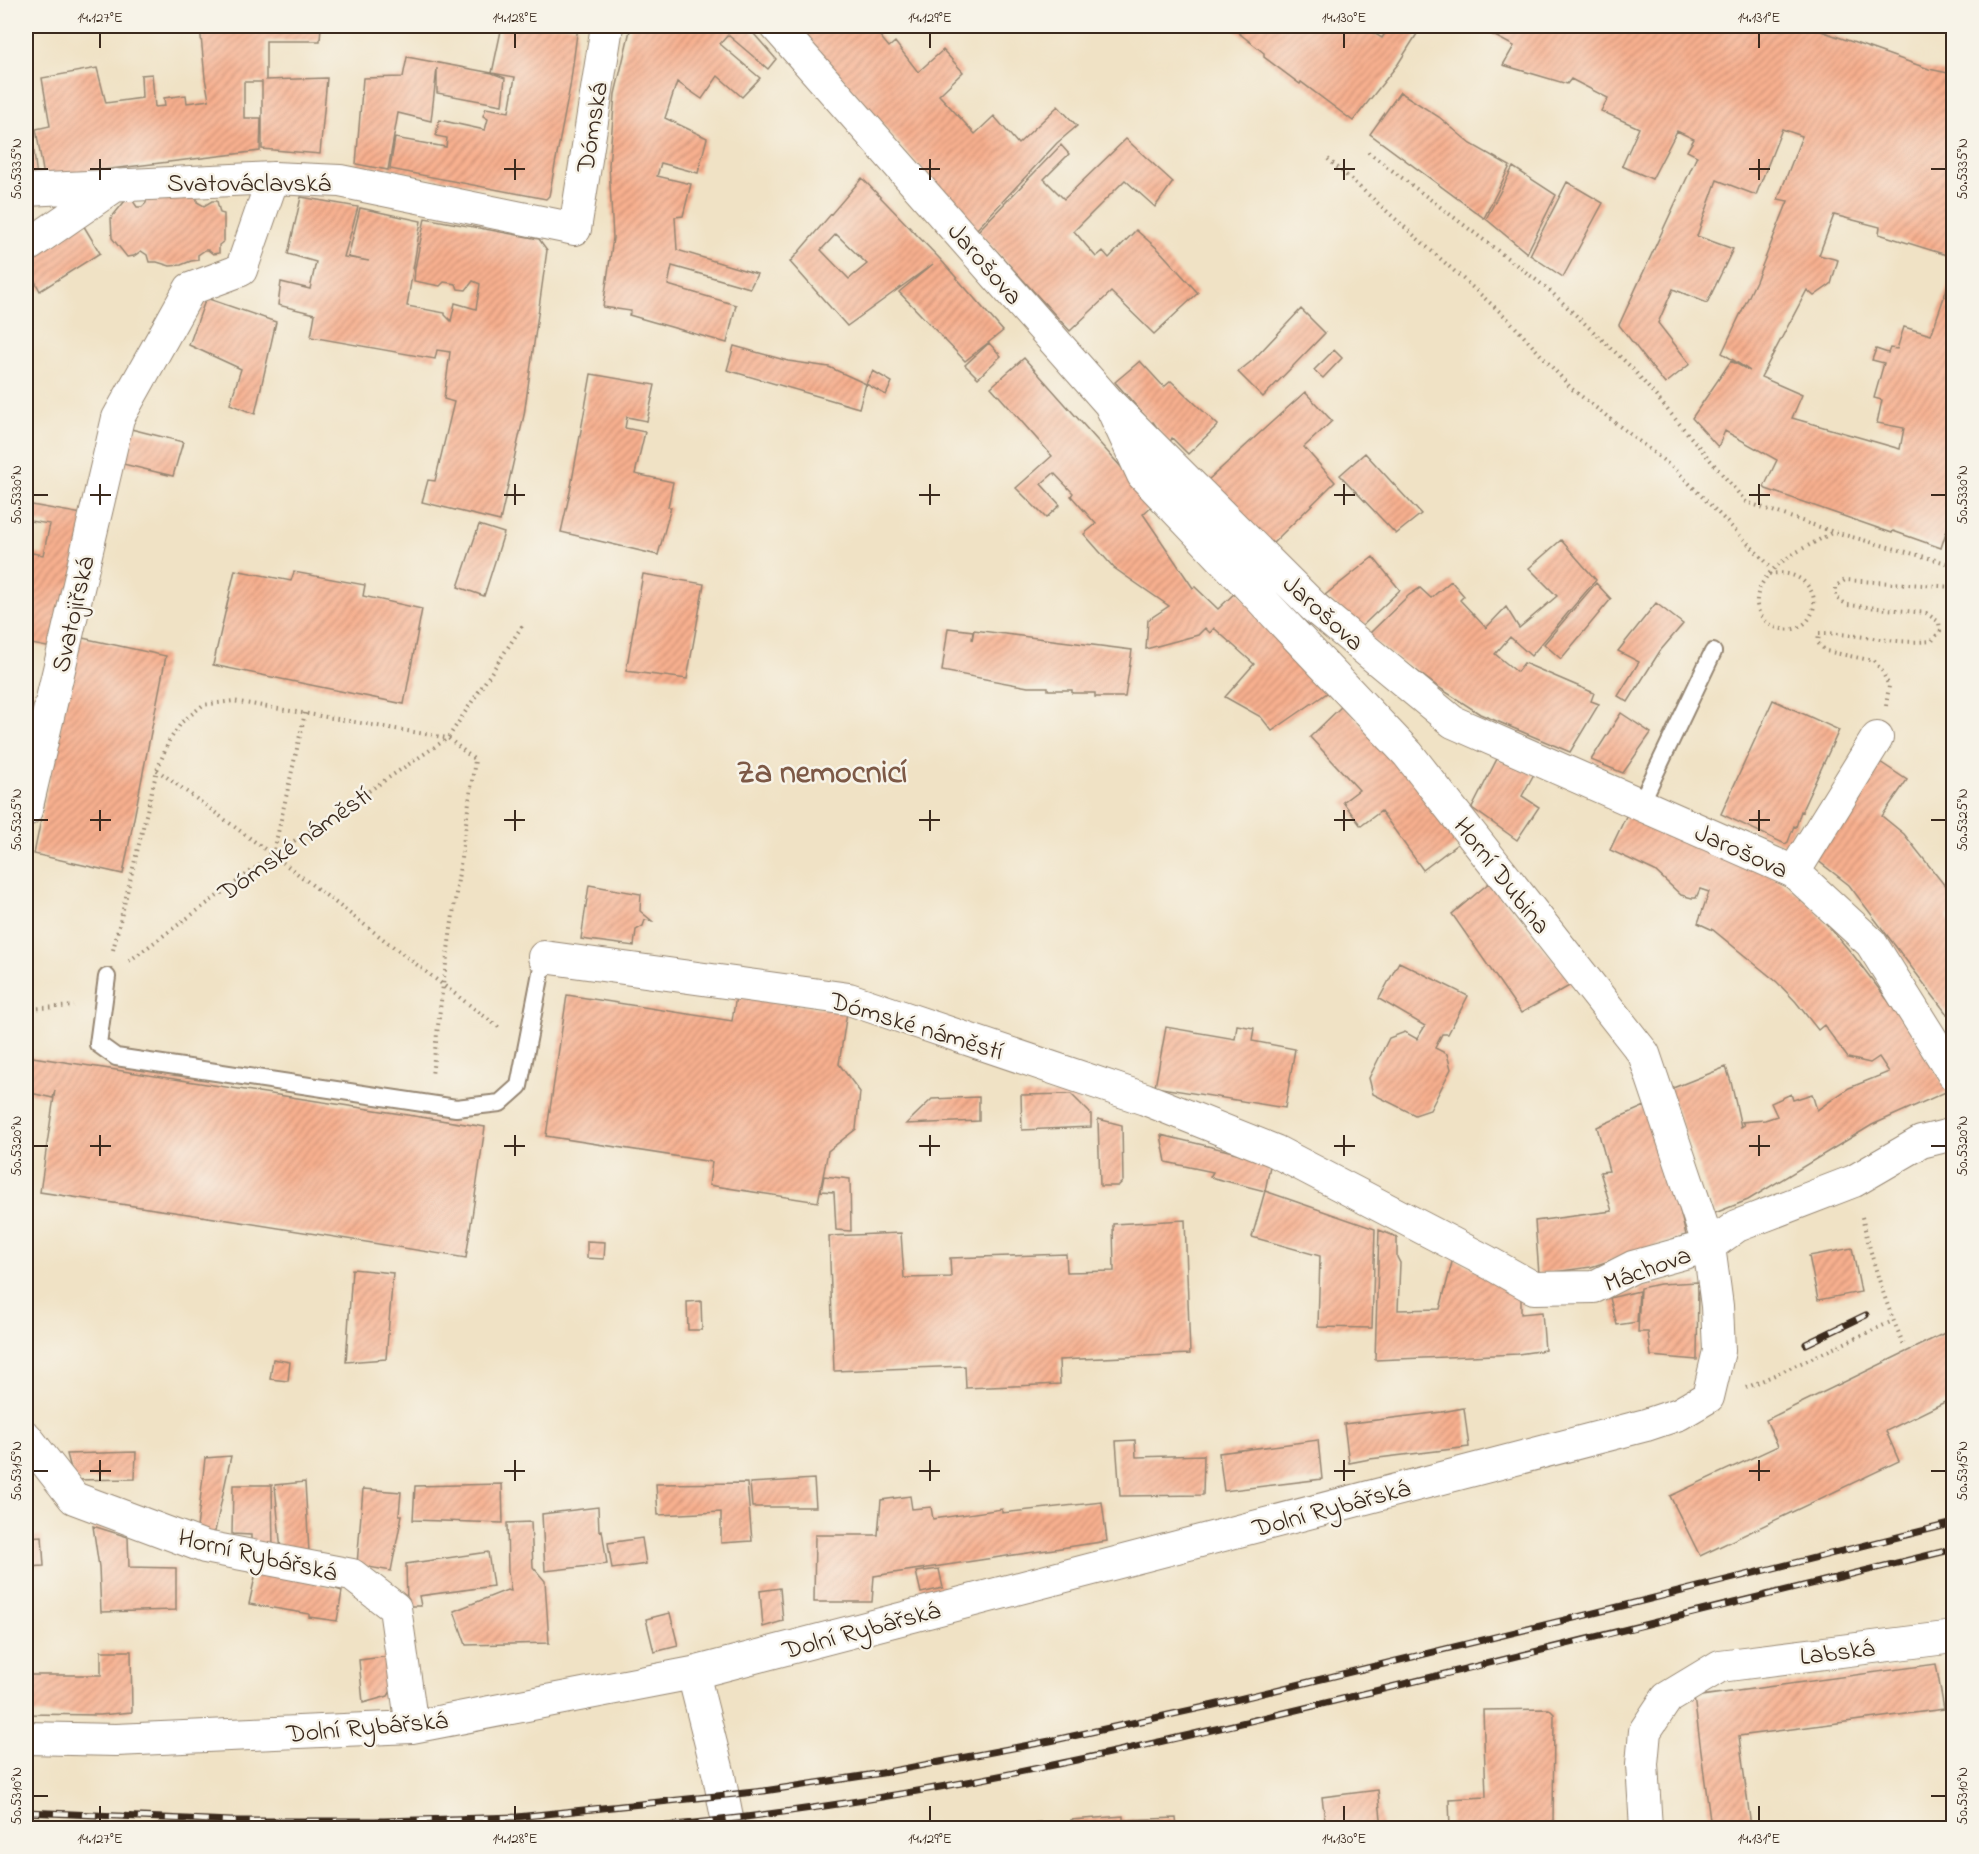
<svg xmlns="http://www.w3.org/2000/svg" width="1979" height="1854" font-family="'Indie Flower',sans-serif">
<style>
.building{fill:url(#building-hatch);fill-rule:evenodd}
.lines{fill:none;stroke-linecap:round;stroke-linejoin:round}
.service-casing{stroke:#968672;stroke-width:20}
.minor-casing{stroke:#968672;stroke-width:34}
.path{stroke:#968672;stroke-width:4;stroke-dasharray:1.5 4.5;stroke-linecap:butt}
.service{stroke:#fff;stroke-width:16}
.minor{stroke:#fff;stroke-width:32}
.rail-casing{stroke:#3b2a1e;stroke-width:7}
.rail{stroke:#f7f3e8;stroke-width:4.5;stroke-dasharray:14;stroke-linecap:butt}
.ticks{fill:none;stroke:#3b2a1e;stroke-width:2}
.labels{text-anchor:middle;stroke-width:5;stroke-linejoin:round;paint-order:stroke}
.street-label{font-size:26px;fill:#3b2a1e;stroke:#f7f3e8}
.district-label{font-size:32px;font-weight:bold;fill:#7d5946;stroke:#f7f3e8}
.neatline{fill:none;stroke:#3b2a1e;stroke-width:2}
.ticks-label{font-size:15px;text-anchor:middle;fill:#3b2a1e}
</style>
<defs>
<pattern id="building-hatch" width="6" height="6" patternUnits="userSpaceOnUse" patternTransform="scale(1.5)"><rect width="6" height="6" fill="#f8b08f"/><path d="M-1 1l2-2M0 6l6-6M5 7l2-2" fill="none" stroke="#ca8f74"/></pattern>
</defs>
<rect width="100%" height="100%" fill="#f7f3e8"/>
<filter id="ink" filterUnits="userSpaceOnUse"><feTurbulence type="fractalNoise" baseFrequency=".0167" numOctaves="2"/><feDisplacementMap in="SourceGraphic" scale="12" xChannelSelector="R" yChannelSelector="G"/><feConvolveMatrix kernelMatrix="1 2 1 2 8 2 1 2 1" color-interpolation-filters="sRGB"/></filter>
<filter id="wash" filterUnits="userSpaceOnUse"><feTurbulence type="fractalNoise" baseFrequency=".008" numOctaves="4" result="noise"/><feDisplacementMap in="SourceGraphic" scale="24" xChannelSelector="R" yChannelSelector="G"/><feGaussianBlur stdDeviation="1.35" result="paint"/><feColorMatrix in="noise" values="0 0 0 0 0 0 0 0 0 0 0 0 0 0 0 0 0 1.4 0 .05"/><feComposite in="paint" operator="in"/></filter>
<g filter="url(#wash)">
<rect width="100%" height="100%" fill="#f0e2c5"/>
<g id="blocks">
<path class="building" d="M200,26H321L320,41H266V80L327,78L320,154L262,149V82H244V118H261L260,151L44,177L36,129L50,126L42,78L97,68L106,103L142,98L141,75L152,74L155,107L165,106L164,98L186,95L187,103L209,100L205,78Z
M502,26H578L570,87L549,196L546,199L390,169L395,138L446,147L447,138L436,136L439,120L485,130L488,119L483,116L486,108L509,112L515,77L492,73Z
M631,26H747L776,59L768,69L728,35L720,44L760,78L742,97L718,76L702,99L677,82L665,118L707,138L698,173L661,163L657,176L691,184L683,216L675,217L677,250L757,274L750,288L672,266L668,285L736,305L727,343L629,315L631,311L603,307L613,238L609,165L615,94Z
M796,26H878L874,29L889,47L895,42L918,72L943,50L963,72L939,95L975,134L994,116L1018,144L1058,106L1077,126L1057,143L976,230Z
M1230,26H1362L1382,38L1390,26H1422L1398,64L1353,121L1301,82L1300,84L1264,57V53Z
M1476,26H1807L1929,69L1953,74V257L1879,234L1880,227L1834,215L1819,255L1838,260L1831,284L1814,296L1807,290L1761,377L1802,395L1792,418L1900,449L1904,428L1877,423L1882,400L1874,398L1884,363L1872,360L1876,349L1888,353L1890,348L1897,349L1904,327L1931,335L1953,271V511L1941,548L1893,531L1892,533L1766,489L1764,487L1777,460L1725,431L1718,447L1692,418L1731,361L1750,371L1722,353L1756,281L1788,201L1778,199L1802,136L1782,129L1756,195L1717,180L1697,236L1733,249L1707,303L1673,289L1658,323L1690,364L1665,384L1619,325L1697,156L1687,151L1694,139L1677,131L1652,179L1622,166L1639,128L1601,111L1608,98L1571,79L1567,84L1503,65L1514,46Z
M407,57L492,73L505,78L502,105L437,93V68L431,121L398,113L388,170L356,164L363,78L403,77Z
M1400,92L1439,117L1471,144L1510,166L1484,218L1370,134Z
M1126,139L1173,182L1155,207L1125,180L1074,231L1096,257L1103,251L1109,258L1136,230L1159,250L1198,293L1154,334L1111,292L1070,331L978,231L1061,145L1069,154L1044,179L1064,199Z
M33,143L37,178L26,179V147Z
M1513,167L1556,195L1527,253L1486,219Z
M862,178L940,259L1003,331L965,361L899,292L933,264L847,326L790,262ZM836,234L867,264L849,279L821,250Z
M1567,182L1603,203L1563,277L1530,255Z
M147,196H197V202L204,206L212,201H217L220,213L224,214V241L219,245V253L213,254L208,250H205L198,255V260L191,261L181,265L170,266L157,262H149L147,255L141,251L134,256L127,257L112,238L111,218L125,201H133L137,207H142L146,203Z
M301,197L358,207L344,257L369,261L348,257L360,208L421,221L407,306L445,313V315L451,321L455,303L476,309L480,284L473,281L466,290L458,289L456,284L444,282L440,286L414,281L415,268L425,218L539,239L547,250L524,415L500,521L422,502L428,480L435,481L454,402L444,399L450,352L437,350L435,359L311,337L315,314L278,305L281,282L310,289L316,262L288,254Z
M82,223L100,253L40,291L26,264V254Z
M206,298L276,322L255,414L230,404L241,369L189,345Z
M1301,309L1325,333L1263,397L1238,372L1253,360Z
M989,343L1001,356L978,378L965,365Z
M734,346L788,361L829,367L866,384L859,408L727,370Z
M1334,350L1342,358L1323,378L1314,370Z
M1024,358L1154,504L1143,514L1193,588L1195,587L1218,609L1237,591L1330,691L1272,731L1261,717L1225,697L1254,664L1214,628L1210,633L1205,628L1198,635L1146,649L1148,620L1169,606L1114,568L1084,534L1096,524L1071,496L1073,493L1054,473L1041,484L1060,505L1046,518L1016,488L1052,456L991,387Z
M1140,361L1164,387L1171,381L1218,425L1188,454L1172,438L1169,444L1153,422L1151,423L1115,382Z
M873,371L892,382L886,395L866,384Z
M591,374L655,385L647,421L627,417L625,428L645,432L635,474L673,482L668,507H671L658,555L561,532L570,492Z
M1305,392L1332,421L1304,447L1335,482L1271,545L1208,480Z
M131,429L183,442L173,476L123,464Z
M1365,453L1421,514L1396,534L1340,475Z
M26,504L88,515L57,649L26,643V552L43,555L50,524L30,521L29,523H26Z
M479,525L504,533L484,596L458,587Z
M1561,540L1596,580L1531,656L1510,637L1495,654L1517,672L1524,663L1594,693L1591,701L1599,704L1570,752L1480,714L1438,687L1405,662L1404,663L1367,636L1409,595L1420,588L1431,598L1451,581L1464,596L1460,600L1486,628L1506,607L1519,628L1557,596L1529,568Z
M1373,557L1400,590L1360,628L1325,595Z
M235,570L291,581L294,572L365,585L363,596L422,609L404,704L213,665Z
M643,574L704,584L687,679L626,671Z
M1596,583L1611,599L1561,659L1544,644Z
M1656,603L1683,624L1660,651L1628,702L1618,696L1639,662L1618,651Z
M948,628L973,631L972,640L974,630L1132,650L1125,697H1095V693H1072V690H1048V687H1028L942,671Z
M78,637L166,656L123,874L34,854Z
M1773,700L1839,730L1803,808V812L1801,811L1796,827L1794,826L1788,842L1785,844L1721,814Z
M1343,705L1398,762L1460,842L1423,870L1381,811L1361,826L1343,802L1359,790L1310,737Z
M1621,713L1651,733L1623,773L1591,760Z
M1497,759L1534,774L1522,796L1539,807L1517,840L1472,808Z
M1880,762L1907,780L1882,816L1904,834L1953,896V912L1947,917L1953,925V1022L1849,885L1812,856Z
M1629,810L1760,867L1807,901L1854,956L1914,1035L1948,1091L1872,1125L1748,1200L1715,1213L1692,1148L1668,1090L1726,1067L1731,1082L1741,1127L1744,1125L1742,1122L1765,1120L1777,1116L1771,1103L1791,1094L1793,1100L1812,1094L1817,1110L1849,1088L1889,1072L1879,1057L1870,1063L1848,1058L1824,1025L1818,1030L1796,1002L1777,982L1713,930L1698,923L1709,892L1700,889L1696,898H1692L1681,895L1655,871L1610,850Z
M1489,883L1573,984L1521,1013L1452,914Z
M589,885L641,894L640,911L652,921L645,920L643,926L636,930L634,946L581,939Z
M1399,962L1468,996L1448,1034H1442L1435,1048L1447,1054L1451,1069L1430,1110L1415,1115L1373,1094L1369,1078L1389,1038L1405,1032L1417,1039L1425,1026L1379,999Z
M567,995L732,1021L736,996L847,1012L839,1064L860,1092L856,1129L828,1151L818,1202L709,1185L712,1162L546,1136Z
M1237,1025L1254,1028L1252,1041L1295,1049L1285,1108L1155,1087L1166,1027L1235,1039Z
M26,1056L485,1127L466,1258L228,1220L40,1192L55,1090L53,1098L26,1092Z
M1071,1094L1091,1114V1127L1022,1130L1021,1095Z
M979,1097V1121L906,1124L932,1099Z
M1645,1106L1668,1162L1686,1235L1591,1267L1539,1274L1535,1221L1612,1211L1600,1172L1609,1171L1597,1127Z
M1098,1119L1122,1125L1123,1181L1118,1186H1100Z
M1161,1135L1271,1161L1265,1191L1375,1229L1372,1328L1318,1327L1320,1256L1252,1237L1265,1191L1210,1177L1213,1172L1166,1162Z
M824,1176L850,1179L851,1231L836,1230L834,1192L821,1191Z
M1185,1220L1190,1354L1059,1360L1060,1384L966,1388L965,1366L834,1371L829,1236L901,1233L904,1278L951,1277L950,1258L1066,1254L1067,1272L1114,1271L1113,1224Z
M1379,1230L1397,1237V1257L1400,1263L1398,1310L1440,1309L1453,1258L1521,1293V1314L1542,1312L1545,1350L1518,1354L1375,1360Z
M587,1241L605,1242L604,1259L587,1258Z
M1852,1248L1861,1292L1818,1300L1809,1256Z
M352,1269L393,1273L386,1359L346,1362Z
M1698,1282L1697,1360L1651,1356L1648,1332H1638L1640,1288L1660,1284Z
M1639,1291L1637,1322L1617,1325L1610,1298Z
M701,1301L702,1330H688L687,1302Z
M1953,1329V1398L1886,1431L1899,1461L1700,1556L1670,1496L1778,1446L1766,1420Z
M273,1359L290,1362L288,1381L270,1379Z
M1464,1408L1469,1447L1370,1459L1349,1463L1344,1424L1442,1412Z
M1135,1440L1136,1457L1204,1455L1203,1495L1120,1496L1116,1441Z
M1318,1440L1322,1479L1224,1491L1219,1453Z
M136,1452L135,1479L74,1480L67,1454Z
M231,1456L214,1536L196,1537L205,1458Z
M814,1479L816,1507H752L750,1483Z
M305,1482L309,1552H281L275,1485Z
M747,1483L752,1541L721,1543V1512L658,1515L656,1484Z
M502,1484L503,1523L413,1520L415,1486Z
M233,1485H272L273,1550H251V1535L232,1534Z
M363,1489L401,1492L399,1515H402L391,1571L357,1565Z
M910,1496L912,1509L931,1507L933,1519L1002,1509V1513L1102,1502L1107,1541L874,1576L872,1602H814L815,1535H878L881,1500Z
M598,1507L599,1531L602,1530L607,1564L545,1571L542,1514Z
M531,1522L533,1567L545,1581L549,1643L466,1645L454,1611L507,1590L511,1591L508,1572L507,1523Z
M93,1526L128,1537L129,1567L176,1568V1610L101,1612L99,1567Z
M42,1536L44,1566L26,1567V1537Z
M642,1538L646,1564L612,1569L608,1543Z
M488,1552L493,1586L419,1596L421,1606H407L406,1564Z
M257,1568L315,1582L342,1591L337,1621L309,1617V1614L249,1604Z
M939,1569L943,1588L921,1593L916,1572Z
M780,1588L783,1621L763,1627L760,1591Z
M670,1613L678,1646L654,1652L646,1619Z
M101,1651H131L132,1712L100,1715L26,1714V1675H101Z
M392,1656L395,1684L388,1696L363,1703L359,1660Z
M1953,1662V1694H1952L1948,1663Z
M1936,1664L1944,1709L1739,1736L1751,1827L1711,1828L1694,1697Z
M1549,1709L1554,1714L1553,1828H1450L1449,1799L1486,1797L1483,1710Z
M1378,1790L1382,1828H1326L1322,1797Z
M1123,1816V1820L1176,1818L1177,1828H1072L1071,1820Z
M1040,1822V1828H991V1827Z"/>
</g>
</g>
<g filter="url(#ink)">
<use href="#blocks" fill-opacity="0" stroke="#968672" stroke-width="1.5"/>
<g class="lines">
<g class="service-casing">
<path id="service" d="M1640,805L1713,652
M107,977L98,1044L116,1057L456,1108L500,1103L519,1086L544,957"/>
</g>
<g class="minor-casing">
<path id="minor" d="M776,26L1110,404L1315,608L1453,722L1794,872L1871,943L1954,1075
M26,190L273,178L340,181L575,229L607,26
M26,247L116,185
M26,810L118,418L190,289L241,270L273,178
M1794,872L1877,738
M544,957L849,999L1145,1099L1275,1151L1486,1261L1534,1288L1594,1287L1633,1267L1709,1246L1737,1226L1854,1181L1921,1142L1954,1134
M26,1437L74,1498L205,1547L352,1575L395,1608L412,1727
M693,1673L719,1776L729,1828
M26,1738L116,1740L412,1727L693,1673L1646,1425L1679,1414L1708,1397L1719,1351L1717,1306L1709,1246L1644,1054L1408,754L1143,475L1110,404
M1646,1828L1642,1764L1645,1731L1667,1698L1720,1666L1954,1637"/>
</g>
<path class="path" d="M1368,152L1548,289L1631,367L1746,502L1834,532L1954,565
M1328,159L1507,318L1572,389L1677,471L1772,568
M1769,574C1782,572 1797,573 1807,585C1813,592 1816,601 1813,610C1801,650 1734,623 1765,579C1780,557 1810,546 1833,532
M1886,706L1889,686L1882,671L1874,661L1826,651L1818,643L1819,633C1857,633 1895,645 1932,641L1940,631L1939,622L1926,613L1848,605L1836,598V586L1845,580L1954,587
M157,770L273,855L501,1029
M273,855L305,713
M113,950L157,770L169,741L182,722L203,705L233,701L448,738L475,760L443,985L432,1075
M129,961L273,855L448,738L524,623
M26,1009L74,1006
M1862,1217C1873,1263 1885,1304 1905,1347
M1746,1388L1893,1321"/>
<use href="#service" class="service"/>
<use href="#minor" class="minor"/>
<g class="rail-casing">
<path id="rail" d="M1806,1344L1866,1315
M26,1812L231,1821H384L517,1817L764,1791L882,1773L1050,1741L1214,1705L1586,1615L1954,1523
M643,1828C891,1806 1130,1751 1371,1692C1565,1645 1759,1597 1954,1549"/>
</g>
<use href="#rail" class="rail"/>
</g>
</g>
<path class="ticks" d="M100,33V48M515,33V48M930,33V48M1344,33V48M1759,33V48M100,159V180M515,159V180M930,159V180M1344,159V180M1759,159V180M33,169H48M90,169H111M504,169H525M919,169H940M1334,169H1355M1749,169H1770M1931,169H1946M100,484V505M515,484V505M930,484V505M1344,484V505M1759,484V505M33,495H48M90,495H111M504,495H525M919,495H940M1334,495H1355M1749,495H1770M1931,495H1946M100,810V831M515,810V831M930,810V831M1344,810V831M1759,810V831M33,820H48M90,820H111M504,820H525M919,820H940M1334,820H1355M1749,820H1770M1931,820H1946M100,1135V1156M515,1135V1156M930,1135V1156M1344,1135V1156M1759,1135V1156M33,1146H48M90,1146H111M504,1146H525M919,1146H940M1334,1146H1355M1749,1146H1770M1931,1146H1946M100,1460V1481M515,1460V1481M930,1460V1481M1344,1460V1481M1759,1460V1481M33,1471H48M90,1471H111M504,1471H525M919,1471H940M1334,1471H1355M1749,1471H1770M1931,1471H1946M33,1796H48M1931,1796H1946M100,1806V1821M515,1806V1821M930,1806V1821M1344,1806V1821M1759,1806V1821"/>
<g class="labels">
<g class="street-label">
<text transform="translate(591 127) rotate(-81)" y="9">Dómská</text>
<text x="249" y="191">Svatováclavská</text>
<text transform="translate(986 263) rotate(49)" y="9">Jarošova</text>
<text transform="translate(1324 612) rotate(42)" y="9">Jarošova</text>
<text transform="translate(72 614) rotate(-77)" y="9">Svatojiřská</text>
<text transform="translate(294 843) rotate(-35)" y="9">Dómské náměstí</text>
<text transform="translate(1742 850) rotate(24)" y="9">Jarošova</text>
<text transform="translate(1503 875) rotate(52)" y="9">Horní Dubina</text>
<text transform="translate(917 1025) rotate(17)" y="9">Dómské náměstí</text>
<text transform="translate(1647 1268) rotate(-20)" y="9">Máchova</text>
<text transform="translate(1331 1507) rotate(-15)" y="9">Dolní Rybářská</text>
<text transform="translate(258 1554) rotate(13)" y="9">Horní Rybářská</text>
<text transform="translate(861 1629) rotate(-15)" y="9">Dolní Rybářská</text>
<text transform="translate(1837 1651) rotate(-7)" y="9">Labská</text>
<text transform="translate(367 1726) rotate(-5)" y="9">Dolní Rybářská</text>
</g>
<g class="district-label">
<text x="822" y="782">Za nemocnicí</text>
</g>
</g>
<rect width="1979" height="1854" fill="none" stroke="#f7f3e8" stroke-width="66"/>
<rect x="33" y="33" width="1913" height="1788" class="neatline"/>
<g class="ticks-label">
<text x="100" y="22">14.127°E</text>
<text x="515" y="22">14.128°E</text>
<text x="930" y="22">14.129°E</text>
<text x="1344" y="22">14.130°E</text>
<text x="1759" y="22">14.131°E</text>
<text transform="translate(16 169) rotate(-90)" y="5">50.5335°N</text>
<text transform="translate(1962 169) rotate(-90)" y="5">50.5335°N</text>
<text transform="translate(16 495) rotate(-90)" y="5">50.5330°N</text>
<text transform="translate(1962 495) rotate(-90)" y="5">50.5330°N</text>
<text transform="translate(16 820) rotate(-90)" y="5">50.5325°N</text>
<text transform="translate(1962 820) rotate(-90)" y="5">50.5325°N</text>
<text transform="translate(16 1146) rotate(-90)" y="5">50.5320°N</text>
<text transform="translate(1962 1146) rotate(-90)" y="5">50.5320°N</text>
<text transform="translate(16 1471) rotate(-90)" y="5">50.5315°N</text>
<text transform="translate(1962 1471) rotate(-90)" y="5">50.5315°N</text>
<text transform="translate(16 1796) rotate(-90)" y="5">50.5310°N</text>
<text transform="translate(1962 1796) rotate(-90)" y="5">50.5310°N</text>
<text x="100" y="1843">14.127°E</text>
<text x="515" y="1843">14.128°E</text>
<text x="930" y="1843">14.129°E</text>
<text x="1344" y="1843">14.130°E</text>
<text x="1759" y="1843">14.131°E</text>
</g>
</svg>
